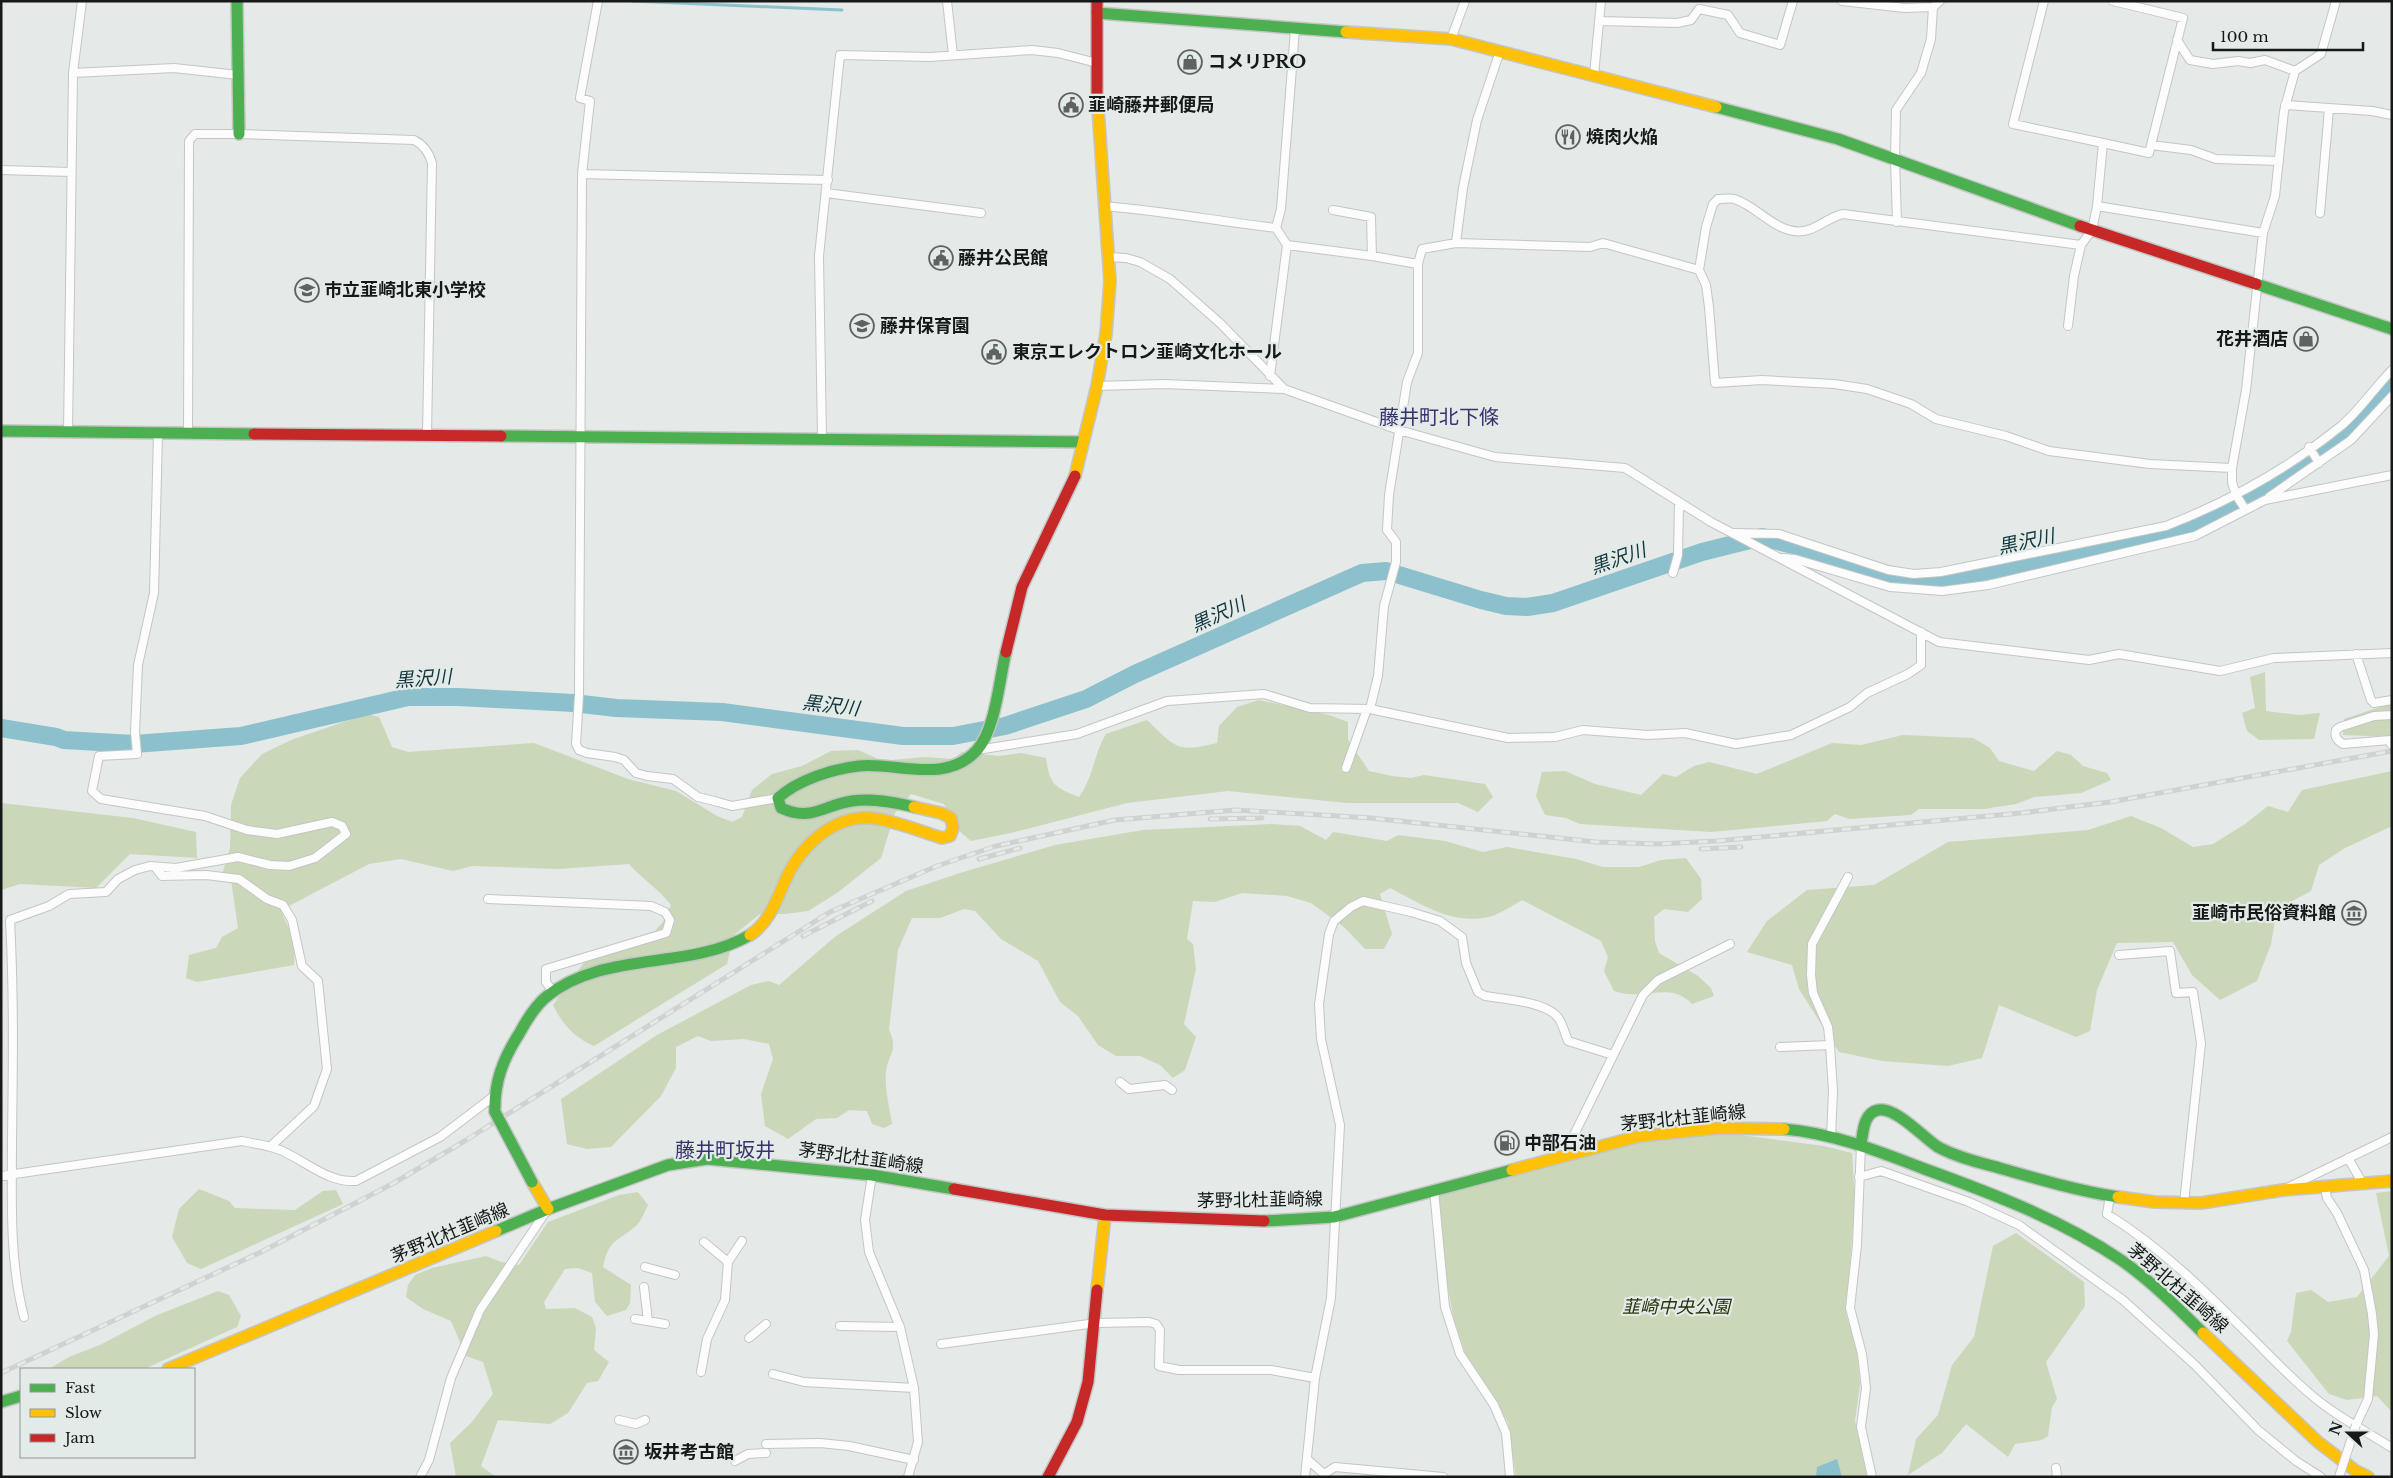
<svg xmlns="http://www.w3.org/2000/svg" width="2393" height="1478" font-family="'Libre Baskerville','Noto Sans JP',serif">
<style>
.green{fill:#cad7b9}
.water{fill:#8bc0cc}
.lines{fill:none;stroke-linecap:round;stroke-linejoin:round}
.stream{stroke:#8bc0cc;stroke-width:3}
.river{stroke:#8bc0cc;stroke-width:18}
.street-casing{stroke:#c3c6c4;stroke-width:10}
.fast-casing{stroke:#c3c6c4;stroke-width:14}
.slow-casing{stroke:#c3c6c4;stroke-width:14}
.jam-casing{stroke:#c3c6c4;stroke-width:14}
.street{stroke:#fbfcfb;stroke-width:8}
.fast{stroke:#4caf50;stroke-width:11}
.slow{stroke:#ffc107;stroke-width:11}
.jam{stroke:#c62828;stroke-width:11}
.rail-casing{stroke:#d0d1d1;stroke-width:5}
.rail{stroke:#e3ebe8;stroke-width:3;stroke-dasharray:9;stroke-linecap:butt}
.street-bridge-casing{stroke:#c3c6c4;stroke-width:10;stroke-linecap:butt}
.fast-bridge-casing{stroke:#c3c6c4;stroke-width:14;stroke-linecap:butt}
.street-bridge{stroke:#fbfcfb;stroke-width:8}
.fast-bridge{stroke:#4caf50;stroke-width:11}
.labels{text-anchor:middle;stroke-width:4.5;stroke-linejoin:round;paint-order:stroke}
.poi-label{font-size:18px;font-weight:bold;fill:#161918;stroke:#e3ebe8;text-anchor:start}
.street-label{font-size:18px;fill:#161918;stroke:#e3ebe8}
.park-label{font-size:18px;font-style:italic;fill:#27340a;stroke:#e3ebe8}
.water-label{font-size:19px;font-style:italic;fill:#11353e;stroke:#e3ebe8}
.quarter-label{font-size:20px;fill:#36326d;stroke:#e3ebe8}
</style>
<rect width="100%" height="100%" fill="#e5e9e7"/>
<path class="green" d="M2265,672L2266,711L2299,715L2320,713L2314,739L2259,740L2247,731L2242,713L2255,708L2250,677Z
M1259,700L1329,715L1348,722V740L1369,771L1392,776L1411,778L1424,775L1485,784L1493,797L1478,812L1458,803H1347L1228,791L1127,803L1015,832L971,841L957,829L944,804L911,794L895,813L881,858L837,893L808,911L785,914H760L734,935L727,964L594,1046C575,1038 562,1024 553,1005L591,953L655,931L663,922L671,905C659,889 642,879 629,864L558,869L472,866L453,871L401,859L369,864L287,907L283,916L295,941L294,965L197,982L186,978L189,955L216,948L222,937L238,928L231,880L222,875L230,848L231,805L240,778L262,754L291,740L367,714L379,717L392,747L408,752L534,743L628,779L676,791L717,816L732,822L742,817L752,790L772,774L802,766L831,751L858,750L878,759L892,760L925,757L953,759L962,752L999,756L1021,753L1046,758C1050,785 1054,787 1079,797C1094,776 1093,756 1106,734L1147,720C1176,748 1177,753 1217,743L1219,726L1237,707Z
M2392,703V737L2343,735L2344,719Z
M1903,735L1973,738L1990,748L1999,761L2034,771L2057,751L2071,755L2083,766L2107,773L2111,780L2081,793L2035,797L2016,804L1984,809H1919L1911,815L1849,819L1835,814L1827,821L1711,832L1580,824L1566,818L1545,815L1536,796L1542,772L1565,771L1595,784L1641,795L1663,774L1676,777L1694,766L1709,762L1757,774L1832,743L1861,745Z
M2392,771V826L2345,848L2319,865L2311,891L2277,909L2271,944L2257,981L2220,1000L2192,975L2173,942L2117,943L2097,990L2090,1031L2076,1037L1999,1005L1982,1058L1948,1066L1882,1061L1839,1052L1799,989L1792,965L1747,952L1767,921L1807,890L1874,885L1948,842L2088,830L2131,816L2161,828L2193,847L2213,844L2245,824L2268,806L2288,812L2302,790Z
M1,803L133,818L196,832L197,858L130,854L96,888L20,884L1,890Z
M1272,824L1300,826L1326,840L1333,832L1387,841L1398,835L1445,841L1483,852L1507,847L1576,859L1603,867H1639L1661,860L1686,858L1701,879L1702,899L1688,912L1664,909L1654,917L1655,941L1659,953L1698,976L1711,988L1714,996L1692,1004C1674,984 1652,996 1629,994C1624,994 1619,992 1614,991L1604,971L1608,957L1601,941L1522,900C1513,905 1504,911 1495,915C1457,928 1423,905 1390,888L1380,894L1392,934L1384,949H1365L1344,927L1311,903L1287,896L1242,893L1215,902L1193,901L1187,939L1193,944L1196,969L1184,1024L1196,1037L1185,1070L1173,1078L1160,1065L1140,1056H1116L1098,1045L1078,1016L1060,1002L1038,961L1001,939L975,911L964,909L940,918H912L898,950L889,1030C899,1051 888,1054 886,1072C884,1086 890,1110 892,1124L884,1128L872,1124L867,1111L849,1110L837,1118L816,1119L788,1139L765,1126L761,1094L773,1059L769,1044L744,1039L711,1041L698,1036L676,1047V1068L661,1096L611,1147L587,1149L567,1144L561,1099L657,1035L751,985L769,981L779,985L836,936L906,891L960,873L1055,845L1143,830Z
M1718,1132L1824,1146L1852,1153L1855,1200L1846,1314L1857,1349L1860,1385L1855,1421L1867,1477H1516L1508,1422L1465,1353L1453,1316L1445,1271L1439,1193L1635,1140Z
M199,1189L229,1201L235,1208L295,1210L323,1191L336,1190L343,1204L201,1269L187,1263L172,1237L179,1209Z
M2392,1191V1434L2390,1433L2391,1411L2377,1396L2347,1400L2329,1394L2287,1341L2291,1332L2296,1293L2311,1290L2328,1302L2357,1297L2389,1256L2376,1193Z
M638,1192L648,1205C645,1211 641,1221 636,1226C617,1242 609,1239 603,1267L631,1285L630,1303L626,1310L607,1316L595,1302L592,1273L578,1268L565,1269L544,1302L546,1309L575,1308L592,1317L596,1328L594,1350L609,1362L598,1381L587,1383L568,1413L550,1424L498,1420L481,1466L496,1477H456L450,1443L471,1423L493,1394L483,1362L466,1356L451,1321L423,1309L406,1297L408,1285L415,1275L432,1268L486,1256L501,1262L519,1265L548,1222L619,1195Z
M2016,1233L2084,1282L2085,1306L2046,1362L2057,1399L2052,1407L2048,1436L2042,1440L2015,1444L2008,1457L1966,1424L1942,1453L1908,1475L1916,1439L1938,1415L1952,1365L1974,1337L1993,1246Z
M218,1291L229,1295L241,1316L237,1327L144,1369H49L69,1357L102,1344L155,1316Z"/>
<path class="water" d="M1837,1459L1842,1477H1816L1817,1467Z"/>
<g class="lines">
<path class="stream" d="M632,1L842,10"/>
<path class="river" d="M1,728L56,737L64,740L134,744L241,736L408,697H458L573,703L616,708L722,712L903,736H953L1005,726L1086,699L1135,674L1362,573L1386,571L1481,600L1506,606L1527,607L1553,603L1702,552L1762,537L1801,547L1913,582L1941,581L2193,526C2249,498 2305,465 2353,425C2367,412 2379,396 2392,382"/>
<g class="street-casing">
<path id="street" d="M947,1L953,55
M1842,1L1905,8L1933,7
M2044,1L2013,124L2103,143
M1600,21L1677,23L1691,20L1699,9L1728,15L1740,33L1780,45L1793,1
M1295,29L1281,209L1276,228L1287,245L1372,256L1418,264
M1451,39L1465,1
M2177,40L2190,60L2213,64L2238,61L2250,63L2265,60L2295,71
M73,73L174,68L238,75
M1594,75L1601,1
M2285,105L2372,111L2392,115
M2151,145L2191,150L2216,159L2279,161
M1,170L71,172
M582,174L590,101L580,98L598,1
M826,193L981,213
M1104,206C1162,211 1218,221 1276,228
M2097,206L2103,143L2149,153L2183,18L2113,1
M1333,210L1371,217L1372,256
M2320,213L2329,109
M1897,222L1895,159L1896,110L1921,73L1931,39L1933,7L1940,1
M1456,243L1463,188L1477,120L1500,51
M1108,257L1126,258L1140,262L1170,279L1221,324L1284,389L1399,430L1495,457L1625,468L1711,522L1939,642L2089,660L2119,654L2220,671L2274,658L2392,653
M2068,326L2074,276L2081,245
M1270,376L1287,245
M1097,386L1164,384L1284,389
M68,432L73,73L82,1
M188,433L189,141L195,134H239L414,140C424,145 429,152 432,163L427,435
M822,439L819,256L840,55L930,57L1032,50L1058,53L1097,63
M2309,447L2319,463
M2232,468L2150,464L2049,451L2006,436L1936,419L1911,404L1867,389L1834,384L1762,380L1715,383L1709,307L1706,285L1699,270L1706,227L1713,204L1718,199C1724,199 1732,197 1737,200C1759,208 1778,235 1804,231C1817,229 1829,217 1843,214L2081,245L2092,230L2097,206L2263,233L2275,196L2284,111L2295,71L2321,54L2336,1
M2269,497L2351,440L2392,396
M2245,509L2236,495L2232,482V468L2246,390L2263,233
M1734,533L1779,534L1888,570L1914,574L1941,572L2166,526C2228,502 2289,468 2341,426C2360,410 2375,387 2392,370
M1783,558L1795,559L1890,587L1942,591L1988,585L2195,536L2265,500L2392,475
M1673,573L1678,555L1679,503
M2356,654L2371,700L2374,703L2392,700
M1370,709L1378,676L1384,606L1396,562V542L1387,530L1389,495L1407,382L1418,353V264L1422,249L1456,243L1590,247L1603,243L1699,270
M2391,744L2390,740L2343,744C2337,740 2334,737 2336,730L2340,727L2374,716L2392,715
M977,750L1077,734L1167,701L1264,694L1310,708L1370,709L1508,738L1555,737L1583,730L1648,735L1685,733L1736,744L1791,735L1850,707L1867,693L1908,674L1921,665V632
M1346,768L1367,709
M778,798L732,806L718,802L698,797L673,779L647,776L636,773L624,760L615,757L587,753L579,750L576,744L579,695L582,174L828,180
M156,868L162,876L206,875L239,879L267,899L283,905L292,920L302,966L318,981L327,1069L314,1106L270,1147
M488,899L651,906L665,912L670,920L666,933L546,969V982L553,992
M2119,955L2170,951L2176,993L2193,992L2201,1043L2184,1203
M1780,1047L1830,1045
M1120,1082L1129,1089L1165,1085L1172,1090
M1831,1138L1833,1091L1830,1045L1828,1027L1813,993L1811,975L1812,944L1848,877
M1861,1145L1857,1245L1850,1308L1862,1354L1866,1388L1861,1427L1872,1477
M1570,1153L1568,1147L1643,995L1658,980L1730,944
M2348,1158L2363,1184
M872,1175L865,1220L869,1252L900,1327L914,1388L918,1442L908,1477
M1,1176L242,1141C255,1144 268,1145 280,1150C306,1161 328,1183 356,1181L440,1137L494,1096
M1859,1177L1881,1171L1969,1202L2019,1225L2123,1300L2195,1365L2258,1430L2296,1461L2321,1477
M2289,1187L2392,1137
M2325,1188L2327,1198L2337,1213L2364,1270L2372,1314L2374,1334L2368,1399L2356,1425
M1434,1190L1445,1307L1460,1354L1494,1405L1506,1433L1510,1477
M2110,1196L2107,1214C2162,1248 2208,1294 2254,1340C2272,1358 2290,1377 2309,1393C2334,1415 2364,1430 2392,1448
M704,1242L728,1262
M645,1267L675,1275
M644,1287L648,1321
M24,1317C9,1259 12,1199 12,1139C13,1066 14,993 10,920L49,906L69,894L106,892L118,879L135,870L150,866L176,868L238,857L270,865L289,866L315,858L346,834L342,826L332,822L277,834L247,830L205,816L101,799L92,791L99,756L137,754L135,732L138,665L154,593L158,434
M635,1319L665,1324
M840,1326L900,1327
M749,1338L766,1324
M941,1344L1096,1323L1149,1322L1156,1324L1160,1330L1159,1366L1179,1370H1271L1315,1378
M701,1372L707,1339L725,1300L728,1262L742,1241
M773,1374L804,1382L914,1388
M619,1420L636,1424L645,1420
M766,1444L820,1443L849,1446L914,1460
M1308,1460L1324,1474L1335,1467L1443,1477
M735,1461L748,1454L766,1453
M2056,1468L2057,1477
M420,1477L429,1460L451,1378L480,1310L547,1210
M1305,1477L1315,1378L1331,1298L1340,1125L1321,1039L1319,1004L1329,934L1334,921L1351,907L1363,901L1411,912L1440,921L1462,937L1466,963L1478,992L1485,996C1504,999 1549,1002 1559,1019C1563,1025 1565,1034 1568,1041L1613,1055"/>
</g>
<g class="fast-casing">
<path id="fast" d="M237,1L239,134
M1097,13L1346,32
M1716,107L1838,139L2080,226
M2256,284L2392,329
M1,431L254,434
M501,436L1083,442
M914,807C893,802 872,798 852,801C823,805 812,822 781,808L778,798C798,780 832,769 859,766C896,762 946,785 977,750C996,728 999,680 1006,652
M495,1112C494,1082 503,1059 519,1034C526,1021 534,1007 546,997C603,950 688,971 750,935
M1784,1129C1832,1133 1878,1151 1922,1168C1991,1193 2060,1219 2121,1260C2151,1281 2177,1307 2203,1333
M1861,1145C1863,1133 1863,1113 1878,1110C1895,1106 1924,1138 1938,1147C1958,1158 1982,1163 2003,1169C2041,1180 2079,1191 2118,1197
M1264,1221L1334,1217L1512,1170
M496,1231L548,1209L668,1165L707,1159L872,1175L954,1189
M1,1402L21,1396"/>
</g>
<g class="slow-casing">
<path id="slow" d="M1346,32L1451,39L1716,107
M1075,476L1097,386L1106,334L1110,281L1097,94
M750,935C769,923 776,901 785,881C799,848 832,815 872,818C896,821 919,831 942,838L950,836L953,828L951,818L941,813L914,807
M1512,1170L1640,1136L1719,1128L1784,1129
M532,1182L548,1209
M2118,1197L2155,1202L2201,1203L2283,1190L2392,1181
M1097,1290L1105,1215
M2203,1333L2318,1442L2356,1471L2368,1477
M168,1369L496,1231"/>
</g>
<g class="jam-casing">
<path id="jam" d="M1097,1V94
M2080,226L2256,284
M254,434L501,436
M1006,652L1022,587L1075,476
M954,1189L1105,1215L1264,1221
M1048,1477L1077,1422L1088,1382L1097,1290"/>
</g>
<use href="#street" class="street"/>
<use href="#fast" class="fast"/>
<use href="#slow" class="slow"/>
<use href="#jam" class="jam"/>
<g class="rail-casing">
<path id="rail" d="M1210,819L1262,818
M1701,849L1741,847
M979,859L1020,848
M803,936L872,901
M1,1373L261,1252L394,1183L463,1142L830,912L937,866L996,846L1115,820L1236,810L1371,818L1596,842L1657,844L1717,841L2021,813L2110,802L2392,751"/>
</g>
<use href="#rail" class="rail"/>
<g class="street-bridge-casing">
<path id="street-bridge" d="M2339,1477L2356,1425"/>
</g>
<g class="fast-bridge-casing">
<path id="fast-bridge" d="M495,1112L532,1182"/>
</g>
<use href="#street-bridge" class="street-bridge"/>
<use href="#fast-bridge" class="fast-bridge"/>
</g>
<defs>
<g id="shop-ring" transform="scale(1.25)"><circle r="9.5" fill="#e3ebe8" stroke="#5e6260" stroke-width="1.5"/><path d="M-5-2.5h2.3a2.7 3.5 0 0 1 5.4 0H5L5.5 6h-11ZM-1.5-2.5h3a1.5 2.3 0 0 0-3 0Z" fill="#5e6260"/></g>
<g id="civic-ring" transform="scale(1.25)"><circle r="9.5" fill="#e3ebe8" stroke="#5e6260" stroke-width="1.5"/><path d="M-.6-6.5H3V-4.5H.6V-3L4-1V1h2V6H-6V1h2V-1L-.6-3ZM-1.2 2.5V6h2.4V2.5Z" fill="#5e6260"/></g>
<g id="restaurant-ring" transform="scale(1.25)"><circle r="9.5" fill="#e3ebe8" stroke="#5e6260" stroke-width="1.5"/><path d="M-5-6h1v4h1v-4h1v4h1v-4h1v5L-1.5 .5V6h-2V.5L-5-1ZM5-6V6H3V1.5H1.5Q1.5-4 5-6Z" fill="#5e6260"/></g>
<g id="school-ring" transform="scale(1.25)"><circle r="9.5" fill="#e3ebe8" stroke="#5e6260" stroke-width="1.5"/><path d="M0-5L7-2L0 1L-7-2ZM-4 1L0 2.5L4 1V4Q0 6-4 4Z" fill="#5e6260"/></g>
<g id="museum-ring" transform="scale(1.25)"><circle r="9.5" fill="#e3ebe8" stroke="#5e6260" stroke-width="1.5"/><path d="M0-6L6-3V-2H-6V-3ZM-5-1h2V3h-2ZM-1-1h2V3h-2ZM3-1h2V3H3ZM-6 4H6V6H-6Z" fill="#5e6260"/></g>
<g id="fuel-ring" transform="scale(1.25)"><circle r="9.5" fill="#e3ebe8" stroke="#5e6260" stroke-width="1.5"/><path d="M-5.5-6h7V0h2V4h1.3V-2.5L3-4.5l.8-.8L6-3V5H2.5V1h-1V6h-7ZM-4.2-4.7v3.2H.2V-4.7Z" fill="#5e6260"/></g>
</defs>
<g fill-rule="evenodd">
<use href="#shop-ring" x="1190" y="62"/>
<use href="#civic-ring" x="1071" y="105"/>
<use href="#restaurant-ring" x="1568" y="137"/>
<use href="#civic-ring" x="941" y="258"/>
<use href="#school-ring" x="307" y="290"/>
<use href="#school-ring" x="862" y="326"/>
<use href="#shop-ring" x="2306" y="339"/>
<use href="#civic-ring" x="994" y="352"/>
<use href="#museum-ring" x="2354" y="913"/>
<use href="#fuel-ring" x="1507" y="1143"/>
<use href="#museum-ring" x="626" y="1452"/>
</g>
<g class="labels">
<g class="poi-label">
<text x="1208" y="68">コメリPRO</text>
<text x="1088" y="111">韮崎藤井郵便局</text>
<text x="1586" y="143">焼肉火焔</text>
<text x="958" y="264">藤井公民館</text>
<text x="324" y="296">市立韮崎北東小学校</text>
<text x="880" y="332">藤井保育園</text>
<text x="2288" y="345" text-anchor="end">花井酒店</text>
<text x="1012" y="358">東京エレクトロン韮崎文化ホール</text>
<text x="2336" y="919" text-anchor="end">韮崎市民俗資料館</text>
<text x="1524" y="1149">中部石油</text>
<text x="644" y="1458">坂井考古館</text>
</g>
<g class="street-label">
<text transform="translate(1683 1118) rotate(-6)" y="6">茅野北杜韮崎線</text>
<text transform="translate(861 1158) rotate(8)" y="6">茅野北杜韮崎線</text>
<text transform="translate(1260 1200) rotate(-1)" y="6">茅野北杜韮崎線</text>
<text transform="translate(450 1233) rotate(-23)" y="6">茅野北杜韮崎線</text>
<text transform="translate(2178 1288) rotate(41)" y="6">茅野北杜韮崎線</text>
</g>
<g class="park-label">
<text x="1676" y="1313">韮崎中央公園</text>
</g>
<g class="water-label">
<text transform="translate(2026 541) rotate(-12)" y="7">黒沢川</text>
<text transform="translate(1618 558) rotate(-19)" y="7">黒沢川</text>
<text transform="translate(1218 614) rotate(-24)" y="7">黒沢川</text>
<text transform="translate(423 678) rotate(-4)" y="7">黒沢川</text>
<text transform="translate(831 705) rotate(7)" y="7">黒沢川</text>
</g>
<g class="quarter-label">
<text x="1439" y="424">藤井町北下條</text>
<text x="725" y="1157">藤井町坂井</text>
</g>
</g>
<rect width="2393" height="1478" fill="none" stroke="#161918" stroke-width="5"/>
<rect x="20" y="1368" width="175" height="90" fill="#e3ebe8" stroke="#919795"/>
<rect x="30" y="1384" width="25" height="8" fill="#4caf50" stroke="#919795"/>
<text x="65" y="1393" font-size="15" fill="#161918">Fast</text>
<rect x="30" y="1409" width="25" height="8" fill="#ffc107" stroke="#919795"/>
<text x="65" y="1418" font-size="15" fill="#161918">Slow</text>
<rect x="30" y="1434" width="25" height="8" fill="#c62828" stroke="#919795"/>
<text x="65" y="1443" font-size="15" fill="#161918">Jam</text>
<g transform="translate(2348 1433) rotate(291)" stroke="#e3ebe8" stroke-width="4" paint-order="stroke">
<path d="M0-4L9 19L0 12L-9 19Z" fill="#161918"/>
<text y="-8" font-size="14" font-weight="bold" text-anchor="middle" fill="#161918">N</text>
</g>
<path d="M2213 42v8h150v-8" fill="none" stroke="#161918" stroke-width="2.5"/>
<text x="2220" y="42" font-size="15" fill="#161918" stroke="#e3ebe8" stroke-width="4" paint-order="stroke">100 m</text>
</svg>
